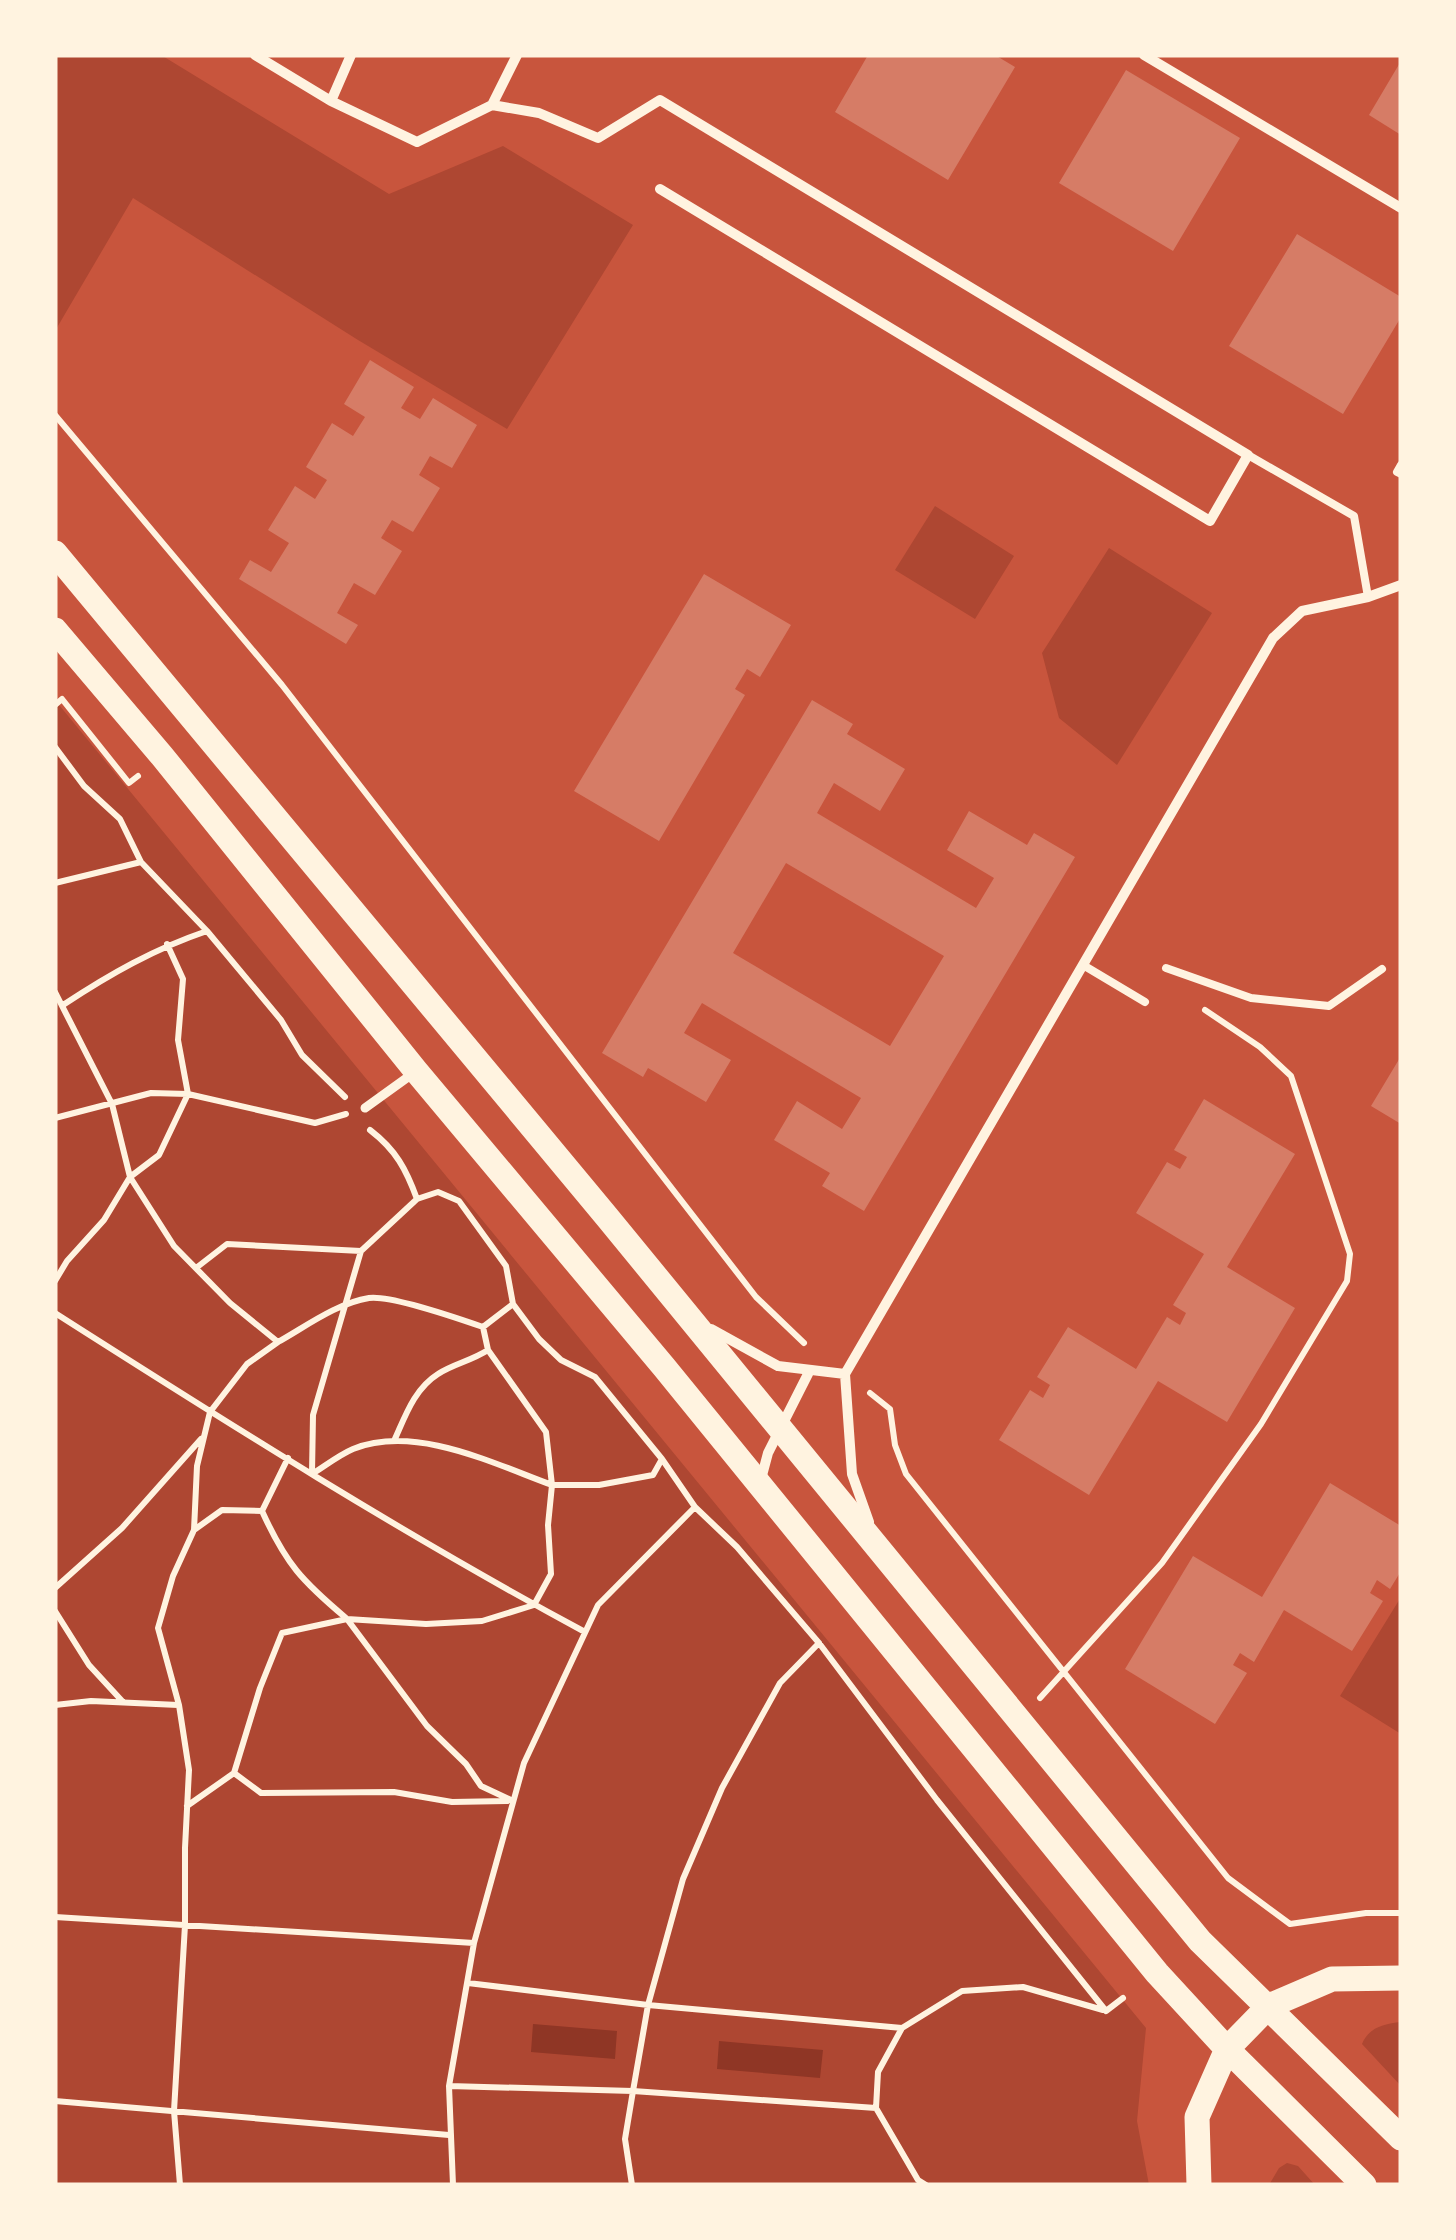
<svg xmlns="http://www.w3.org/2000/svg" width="1456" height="2240" font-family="'PT Sans',sans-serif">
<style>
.green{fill:#ae4732}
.water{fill:#8f3625}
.building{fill:#d67c66;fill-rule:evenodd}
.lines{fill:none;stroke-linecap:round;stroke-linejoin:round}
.path{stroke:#fff3e0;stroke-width:6}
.service{stroke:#fff3e0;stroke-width:8}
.pedestrian{stroke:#fff3e0;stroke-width:9}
.minor{stroke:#fff3e0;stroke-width:10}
.primary{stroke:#fff3e0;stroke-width:25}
</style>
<rect width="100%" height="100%" fill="#c8553d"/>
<path class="green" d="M55,55H161L389,194L503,146L633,225L507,429L358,340L133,198L55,331Z
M935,506L1014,556L975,619L895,570Z
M1109,548L1212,613L1117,765L1059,718L1042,653Z
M55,700L1146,2028L1137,2121L1149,2185H55Z
M1401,1597V1734L1340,1696Z
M1401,2022V2086L1362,2044C1369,2027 1384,2024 1401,2022Z
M1287,2163L1298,2166L1315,2185H1269L1279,2168Z"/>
<path class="water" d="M533,2024L617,2031L615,2059L531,2052Z
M719,2041L823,2050L820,2078L717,2069Z"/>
<path class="building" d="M868,55H995L1015,67L948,180L835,112Z
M1401,61V135L1369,115Z
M1126,70L1240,138L1173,251L1059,183Z
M1297,234L1401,297V317L1343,414L1229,346Z
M370,360L414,387L401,408L420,419L433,398L477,425L452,468L430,456L419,475L440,488L413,532L392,520L381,538L402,551L375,595L354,583L337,613L358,625L346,644L239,579L250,560L271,572L289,543L268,530L295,486L315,499L327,480L306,467L332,423L353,436L365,417L344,404Z
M704,574L791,625L760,677L747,669L735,689L745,695L659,841L574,791Z
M812,700L853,724L847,734L905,769L880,811L834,783L817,813L976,908L994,878L947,850L969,811L1027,845L1034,833L1075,857L864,1211L822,1186L830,1173L774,1140L797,1101L842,1129L861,1098L702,1003L684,1033L731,1060L706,1102L648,1068L643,1077L602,1053ZM786,863L944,956L890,1046L733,953Z
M1401,1056V1124L1371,1106Z
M1204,1099L1295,1154L1227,1267L1295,1308L1227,1422L1158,1381L1089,1495L999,1440L1030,1390L1043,1398L1050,1385L1037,1377L1068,1327L1136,1369L1167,1317L1180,1325L1186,1313L1173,1305L1204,1254L1136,1213L1167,1162L1180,1169L1187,1157L1174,1150Z
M1330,1483L1401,1526V1571L1390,1589L1377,1580L1370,1593L1383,1601L1352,1651L1284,1610L1254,1662L1240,1653L1233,1665L1247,1673L1215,1724L1125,1669L1193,1556L1262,1597Z"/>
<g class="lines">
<path class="path" d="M55,415L282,685L756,1297L804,1343
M55,705L62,699L129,783L138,776
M55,747L84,786L120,819L141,862L207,931L281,1020L302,1055L345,1097
M55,883L141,862
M55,992L112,1104L130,1177L174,1246L230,1303L278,1342L247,1364L210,1412L197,1466L194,1530L173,1576L158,1628L179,1705L189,1770L185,1848V1925L174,2111L180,2185
M63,1005C110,974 154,949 207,931
M55,1118L151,1093L188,1094L315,1123L346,1114
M370,1130C396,1150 406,1169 417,1199L438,1192L459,1201L506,1266L513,1304L539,1339L561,1360L595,1377L662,1459L695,1507L737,1547L819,1643L937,1800L1106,2011L1123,1998
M196,1268L227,1244L361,1251
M55,1281L67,1261L104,1220L130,1177L159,1155L188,1094L178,1040L183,979L167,944
M55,1313C229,1424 403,1534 585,1632
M483,1327L488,1350L546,1432L552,1485H599L653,1475L662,1459
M278,1342C305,1327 337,1303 369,1298C390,1295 460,1319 483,1327L513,1304
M870,1393L890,1409L895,1445L906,1474L1228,1878L1290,1924L1366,1913H1401
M394,1441C405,1417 414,1389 438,1374C453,1364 471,1361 488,1350
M288,1458L262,1511C286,1564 302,1581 346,1618
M312,1473L313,1415L361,1251L417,1199
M312,1474C325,1466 339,1455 353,1449C416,1424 494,1464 552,1485L548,1525L551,1574L534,1605L482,1621L426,1624L347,1619L427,1726L466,1764L481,1786L513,1801
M194,1530L222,1510L262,1511
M55,1588L122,1528L201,1439
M55,1611L89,1665L123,1702
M1040,1698L1162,1563L1261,1424L1347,1281L1350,1254L1291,1076L1260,1047L1205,1010
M55,1705L91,1701L178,1705
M234,1773L261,1793L394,1792L452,1802L507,1801
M187,1806L234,1773L260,1688L282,1633L347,1619
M55,1917L474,1943
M468,1983L648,2005L902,2028
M449,2086L633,2091L876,2108
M55,2101L449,2135
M453,2185L449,2086L474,1943L524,1763L598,1605L695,1507
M632,2185L625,2139L633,2091L648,2005L683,1879L722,1788L780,1683L819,1643
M926,2185L918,2180L876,2108L878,2072L902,2028L962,1991L1023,1987L1103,2010"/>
<path class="service" d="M1248,455L1354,516L1368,597
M1401,465L1397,472L1401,474
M1083,965L1145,1002
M1166,968L1251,998L1329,1006L1382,969"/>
<path class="pedestrian" d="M365,1108L415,1072"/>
<path class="minor" d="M255,55L331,101L417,142L492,105L539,113L598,138L660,100L1248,455L1210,521L660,189
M1144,55L1401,208
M331,101L351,55
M492,105L517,55
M711,1329L778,1366L845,1374
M760,1483L768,1453L810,1370
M869,1522L852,1474L845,1374L1273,638L1302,611L1368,597L1401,585"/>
<path class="primary" d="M55,553L607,1217L1200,1941L1401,2138
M55,630L162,756L416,1071L664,1367L1157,1973L1227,2049L1364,2185
M1199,2185L1197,2117L1227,2049L1269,2006L1332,1979L1401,1978"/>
</g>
<rect width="1456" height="2240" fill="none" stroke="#fff3e0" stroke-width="115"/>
</svg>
